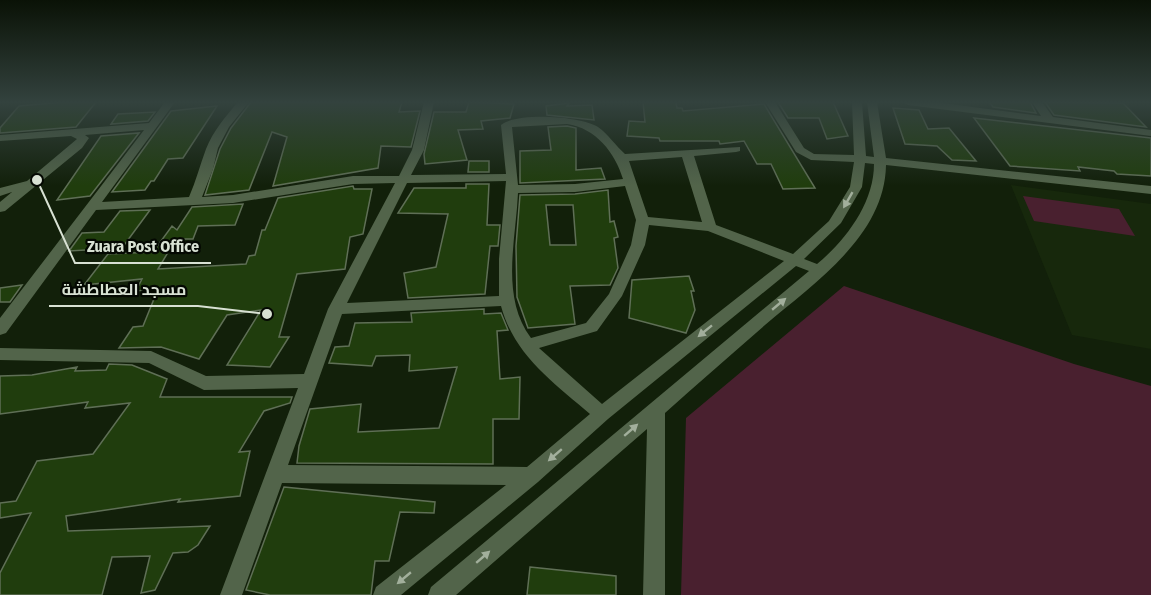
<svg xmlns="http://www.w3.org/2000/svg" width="1151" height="595" font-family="'Fira Sans Condensed',Cairo,sans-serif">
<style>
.built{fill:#17280c}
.green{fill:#49202f}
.building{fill:#203d0d;stroke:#5f6f56;stroke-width:1.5;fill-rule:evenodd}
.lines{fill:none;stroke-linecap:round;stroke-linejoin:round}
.minor{fill:#52644a;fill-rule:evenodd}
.oneway{fill:#a2af9c}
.leader{fill:none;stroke:#d8e1d3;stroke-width:2}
.callout-dot{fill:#d8e1d3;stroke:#040802;stroke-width:2}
.callout-label{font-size:16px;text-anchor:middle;font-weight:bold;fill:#d8e1d3;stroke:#040802;stroke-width:4.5;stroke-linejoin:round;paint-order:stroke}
</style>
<rect width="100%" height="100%" fill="#12200a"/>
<path class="built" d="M1011,185L1151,204V349L1072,335Z"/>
<path class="green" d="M1023,196L1119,209L1135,236L1034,221Z
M844,286L1074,364L1151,386V595H681L686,418Z"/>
<path class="building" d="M63,102H96L76,127L0,133V128L19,106Z
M251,102H402L399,112L420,111L411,147L381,146L378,168L273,186L287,137L272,132L249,190L205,195L220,149L231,128Z
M469,102L514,104L510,118L481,121L483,129L458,130L467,160L425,164L424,154L434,112H466Z
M643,102H676L677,108H682L683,111L764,104L815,188L783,189L771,164H757L744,141L720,144L719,141H660L659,138L627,136L629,121L645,122Z
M778,102H833L848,136L827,139L819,118H788Z
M989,102H1030L1036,113L993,107Z
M1045,102L1123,103L1146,127L1054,115Z
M569,103L567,106L592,105L594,120L547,115L546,106Z
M217,106L183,158L168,159L154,181H151L145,190L112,192L171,111Z
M893,108L919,110L928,129L949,128L976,161L952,160L937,146L905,144Z
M155,112L148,121L111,124L118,114Z
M974,118L1151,138V176L1117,174L1114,171L1078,167L1080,171L1010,166Z
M567,126L576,128V170L601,168L605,179L520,183V151L551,150L548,127Z
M139,133L90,196L57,200L101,136Z
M469,161H489V172H468Z
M466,184H489L487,225H500L498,246H490L485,294L408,298L404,273L436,267L448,214L398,213L414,188H466Z
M353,186L354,189H372L363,234L350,237L345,269L297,274L279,337H289L270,367L227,365L261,310L227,315L199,359L161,347L119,348L133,327L143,326L158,289L136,291L142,279L84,285L108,254L153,252L172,226L177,230L192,207L243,204L235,225L198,226L193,239H176L158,269L246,264L249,256L255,255L262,230H265L278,198Z
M608,190L610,222L614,221L618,237L614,238L618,268L610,285L570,286L575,324L528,328L517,297L516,246L520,195L575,194ZM546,205H573L576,245H550Z
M150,210L122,248L69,251L82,233L104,232L120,211Z
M689,276L694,291H691L695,310L686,333L629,318L632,280Z
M22,285L10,302H0V288Z
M484,309V314L501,313L508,330L497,331L500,379L520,377L519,419H493V464L297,463L299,446L310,409L361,404L358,432L439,428L457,367L409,371L410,355L376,356L372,366L329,363L335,347L349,346L355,323L412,322L411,313Z
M109,364L132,365L167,379L160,397H292L290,403L264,411L239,452L250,451L240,496L178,502L180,499L66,516L68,531L210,526L198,545L188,552L173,553L155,590L141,593L150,556L112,557L102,595H0V573L31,513L0,518V503L16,501L37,461L93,454L130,403L85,408L88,402L0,414V376L32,375L77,367L75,371L106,370Z
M284,487L435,502L434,513L400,512L389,561H375L371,595H270L246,590Z
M530,567L616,576V595H527Z"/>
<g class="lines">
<path class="minor" d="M165,102H175L102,202L189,197C196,181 200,165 206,149C213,131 226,116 238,102H249L229,127L218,148L213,169L202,197L233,195L353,176H399L412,150L424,102H434L424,150L411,175L506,174L501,125C517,112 580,116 598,127C608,134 616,146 625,154L740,147V151L736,152L694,156L716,225L793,254L829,221L850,187L854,162L811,160L796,152L765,102H775L804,148L814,154L854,155L852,102H862L866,156L874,157L867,102H877L886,158L1151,186V194L886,165C885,236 813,284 765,325C732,354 698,383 665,413V595H643L647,429L456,595H428L431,587L809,271L796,266L608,419L538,482L401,595H373L376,587L506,485L282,483L242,595H220L298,388L204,390L149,363L0,360V348L151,351L206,376L304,374L328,309L395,183L353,184L233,203L96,210L6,333L0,335V318L144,130L85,135L89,138L82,148L5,211L0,212V202L12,192L0,196V188L27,181L77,139L71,136L0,141V135L149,123ZM567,124C596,128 615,153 623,179L575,184L518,185L512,127ZM682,157L702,222L648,217L629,161ZM865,163L874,164C874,203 846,240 817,264L804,259L841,223L862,187ZM506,181L499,259V296L347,303L407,183ZM625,186L636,220L631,245L609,294L586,323L531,338C500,297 516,240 518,193L575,192ZM649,225L708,231L784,261L602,404L539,348L597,331L622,296L645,245ZM501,306C514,355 554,383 590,414L527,467L288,465L342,314Z
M903,102H935L1041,116L1032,102H1042L1053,117L1151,130V136L908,105Z"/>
</g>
<defs><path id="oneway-solid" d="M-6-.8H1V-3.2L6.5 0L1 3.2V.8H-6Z" transform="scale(1.5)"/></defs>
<g class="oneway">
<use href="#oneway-solid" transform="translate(848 200) rotate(120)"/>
<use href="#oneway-solid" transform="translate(779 304) rotate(-40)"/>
<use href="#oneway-solid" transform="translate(705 331) rotate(141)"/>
<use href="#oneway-solid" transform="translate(631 430) rotate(-41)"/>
<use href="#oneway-solid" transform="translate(555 455) rotate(139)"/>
<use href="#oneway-solid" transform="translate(483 557) rotate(-41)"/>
<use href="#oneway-solid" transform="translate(404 578) rotate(140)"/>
</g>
<linearGradient id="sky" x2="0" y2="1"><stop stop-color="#0a1206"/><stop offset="0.55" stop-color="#33423e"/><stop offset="1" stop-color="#33423e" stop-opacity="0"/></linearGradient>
<rect width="1151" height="186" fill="url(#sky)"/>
<path class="leader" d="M37 180L75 263H211M267 314L198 306H49"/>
<g class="callout-dot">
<circle cx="37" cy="180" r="6"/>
<circle cx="267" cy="314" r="6"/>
</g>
<g class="callout-label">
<text x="143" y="252">Zuara Post Office</text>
<text x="124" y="295">مسجد العطاطشة</text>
</g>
</svg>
